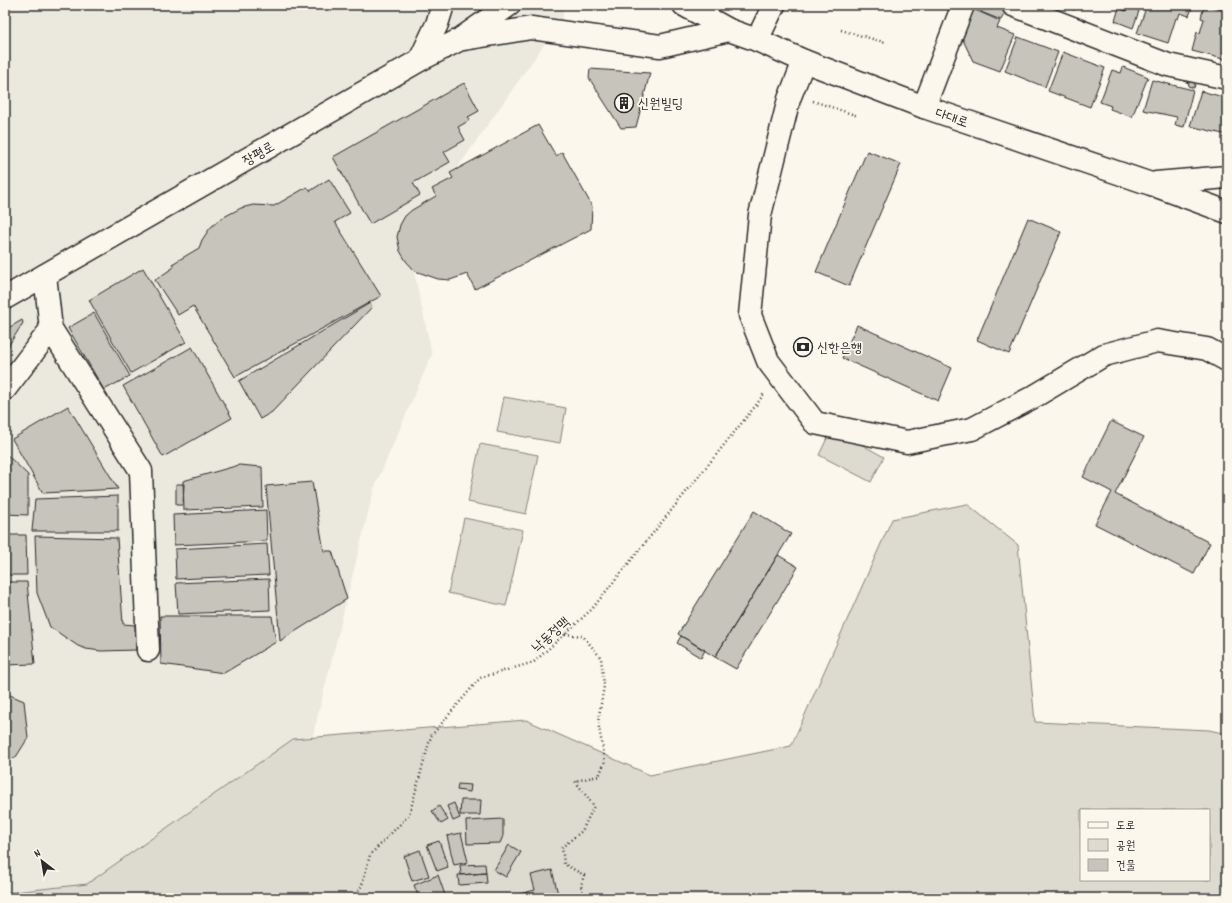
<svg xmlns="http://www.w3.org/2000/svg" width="1232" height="903" font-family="Dekko,'Poor Story',sans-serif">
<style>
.built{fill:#ebe8de}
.green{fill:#dddad0;stroke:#84827e;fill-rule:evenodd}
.building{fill:#c7c4bc;stroke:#2b2b2b}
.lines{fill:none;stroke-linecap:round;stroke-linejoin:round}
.minor-casing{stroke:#2b2b2b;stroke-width:25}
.major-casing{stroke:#2b2b2b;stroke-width:25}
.path{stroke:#2b2b2b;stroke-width:2.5;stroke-dasharray:1 3;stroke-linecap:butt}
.minor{stroke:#fbf7ec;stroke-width:22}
.major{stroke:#fbf7ec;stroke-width:22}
.labels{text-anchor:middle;stroke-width:3.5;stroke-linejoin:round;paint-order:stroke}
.poi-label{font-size:14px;fill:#2b2b2b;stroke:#fbf7ec;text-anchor:start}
.street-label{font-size:14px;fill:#2b2b2b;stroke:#fbf7ec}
</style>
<rect width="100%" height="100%" fill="#fbf7ec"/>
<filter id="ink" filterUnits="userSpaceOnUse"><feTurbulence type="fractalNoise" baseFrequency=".025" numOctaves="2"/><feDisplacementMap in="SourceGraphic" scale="8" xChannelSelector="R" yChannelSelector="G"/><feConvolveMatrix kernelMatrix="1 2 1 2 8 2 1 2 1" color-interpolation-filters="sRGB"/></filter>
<g filter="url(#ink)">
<path class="built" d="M5,5H564L562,19L407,240L432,354L374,489L280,868L5,898Z"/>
<path class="green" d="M504,397L566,408L560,443L497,432Z
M832,428L884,457L871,482L819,455Z
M480,444L538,455L526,514L468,502Z
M967,504L1018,545L1035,722L1209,730L1227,734V898H5V893L87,884L293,739L526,720L650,775L791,746L892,519ZM1081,810H1209V880H1081Z
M464,518L523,530L506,606L448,593Z"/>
<path class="building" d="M983,5H997L1007,9L1001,20L981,12Z
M1063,5H1077L1074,10Z
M1111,5H1128L1126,11Z
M1147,5H1193L1189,16L1180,13L1178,19L1176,18L1168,43L1137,33Z
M1204,5L1227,11V60L1192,51L1197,32L1200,33L1204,19L1201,18Z
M1128,6L1139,11L1133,28L1115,21L1119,8L1126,11Z
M973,9L1000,21L997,28L1015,35L1000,71L973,61L962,38Z
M1018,37L1058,52L1045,87L1005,71Z
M1063,52L1105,68L1090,107L1048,91Z
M1123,67L1148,77L1132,117L1110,109L1111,106L1100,102L1112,70L1121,73Z
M590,69L650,73L636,127L621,128L589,78Z
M1185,75L1197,78L1194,88L1188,86L1189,83L1183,81Z
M1152,80L1193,90L1184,127L1175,125L1177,117L1143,110Z
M464,83L479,111L468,117L470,120L458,127L465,140L444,152L450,162L413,183L420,195L370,224L333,157Z
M1201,91L1227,98V135L1190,126Z
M538,125L556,156L562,152L592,206L591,229L475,289L467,274L450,280L438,279L415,271L406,261L400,251L397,237L400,225L405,216L412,210L436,196L432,189L453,178L450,173Z
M867,151L901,164L849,286L816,272Z
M329,179L350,213L335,222L381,296L235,377L193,306L178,315L155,280L174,267L172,264L199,248L202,240L210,228L220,219L241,208L253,205L274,206L307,187L310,191Z
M1028,218L1061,232L1009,354L977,340Z
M143,268L186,342L131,373L89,300Z
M370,303L372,307L272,412L260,419L239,381Z
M94,313L130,376L104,390L68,328Z
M22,320L23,323L5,351V330Z
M857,325L952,368L938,401L842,358Z
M192,347L232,418L163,457L123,386Z
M68,406L118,489L43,493L12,439Z
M1111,421L1144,437L1115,494L1210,543L1194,574L1095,524L1112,492L1083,477Z
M5,453L28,475V515L5,514Z
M239,465L262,467L263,507L184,510L183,481Z
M312,482L324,551H332L347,599L280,641L266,486Z
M176,484H184L183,505H176Z
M118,496V531H32L35,499Z
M266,510L267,541L174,545L173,515Z
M754,511L791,534L715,657L678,634Z
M5,535H26L27,575H5Z
M35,536L117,538L123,624L135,625L136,650L101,651L86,649L78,646L50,627L37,593Z
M267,544L269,575L176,579L175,549Z
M778,555L798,567L736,669L715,657Z
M269,579L270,610L178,614L176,583Z
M5,582H27L35,664L5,665Z
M160,616H272L276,642L224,673L161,664Z
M681,636L705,650L701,658L677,643Z
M5,693L24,701L28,738L16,757L5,761Z
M458,784L471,785L470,792L457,790Z
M461,800H481L480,815H460Z
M454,803L460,818L453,821L447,806Z
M439,806L448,820L441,824L432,811Z
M503,819V836L500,843L467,844L466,821Z
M461,833L468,862L454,865L447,836Z
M439,841L448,867L437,871L427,845Z
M509,845L521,852L506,877L494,870Z
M420,850L429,876L412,881L404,856Z
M485,864L486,873L461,875L460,865Z
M552,870L559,898H513L512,896L535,890L531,875Z
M486,873L487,883L459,885L458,875Z
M438,875L446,898H419L414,885Z"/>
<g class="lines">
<g class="minor-casing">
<path id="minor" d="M1013,5L1168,65L1227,78
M464,39L531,28L660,46L729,30
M757,40L774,5
M420,60L437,24L443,5
M804,61L789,99L760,215L750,315L768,361L815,423L907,442L972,429L1035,396L1104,355L1157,341L1207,349L1227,360
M924,107L963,5
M5,298L420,60L459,40L509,5
M51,329L141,471L148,650
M5,389L51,329L45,275"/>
</g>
<g class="major-casing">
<path id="major" d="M684,5L729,30L757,40L804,61L924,107L1151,184L1227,212
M1156,183L1227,177"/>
</g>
<path class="path" d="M841,30L887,43
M813,101L858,116
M565,634L583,636L601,658L604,686L598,722L605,761L599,776L575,781L594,806L582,831L562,847L564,864L584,875L581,886L584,898
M355,898L362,885L370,855L409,815L431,736L480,678L534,662L591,610L757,404L765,392"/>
<use href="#minor" class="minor"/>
<use href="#major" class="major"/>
</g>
</g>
<defs>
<g id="building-ring" transform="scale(1)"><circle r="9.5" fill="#fbf7ec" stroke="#2b2b2b" stroke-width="1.5"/><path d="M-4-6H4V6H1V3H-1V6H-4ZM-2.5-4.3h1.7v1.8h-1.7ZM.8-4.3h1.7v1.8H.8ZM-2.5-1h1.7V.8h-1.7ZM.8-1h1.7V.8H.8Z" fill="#2b2b2b"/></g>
<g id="bank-ring" transform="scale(1)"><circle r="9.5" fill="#fbf7ec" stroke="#2b2b2b" stroke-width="1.5"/><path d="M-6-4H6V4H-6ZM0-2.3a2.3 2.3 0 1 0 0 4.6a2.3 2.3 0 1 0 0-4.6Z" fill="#2b2b2b"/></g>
</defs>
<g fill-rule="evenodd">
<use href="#building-ring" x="624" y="103"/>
<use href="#bank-ring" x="803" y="347"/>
</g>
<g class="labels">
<g class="poi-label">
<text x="638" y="108">신원빌딩</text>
<text x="817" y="352">신한은행</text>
</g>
<g class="street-label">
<text transform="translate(952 117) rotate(19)" y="5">다대로</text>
<text transform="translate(258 153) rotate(-30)" y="5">장평로</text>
<text transform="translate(550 634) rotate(-42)" y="5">낙동정맥</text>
</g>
</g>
<rect width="1232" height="903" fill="none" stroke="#fbf7ec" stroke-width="20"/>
<rect x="10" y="10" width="1212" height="883" fill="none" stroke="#2b2b2b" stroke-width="1.5" filter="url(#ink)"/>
<rect x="1080" y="809" width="130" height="72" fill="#fbf7ec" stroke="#a8a59f"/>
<rect x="1088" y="822" width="20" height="6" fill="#fbf7ec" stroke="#a8a59f"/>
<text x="1116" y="829" font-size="12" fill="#2b2b2b">도로</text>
<rect x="1088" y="839" width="20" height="12" fill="#dddad0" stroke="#a8a59f"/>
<text x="1116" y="849" font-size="12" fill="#2b2b2b">공원</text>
<rect x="1088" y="859" width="20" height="12" fill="#c7c4bc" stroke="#a8a59f"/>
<text x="1116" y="869" font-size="12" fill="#2b2b2b">건물</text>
<g transform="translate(42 861) rotate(329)" stroke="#fbf7ec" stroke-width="3" paint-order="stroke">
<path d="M0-3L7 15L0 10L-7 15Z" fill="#2b2b2b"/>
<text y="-6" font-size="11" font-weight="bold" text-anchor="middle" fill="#2b2b2b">N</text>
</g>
</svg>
